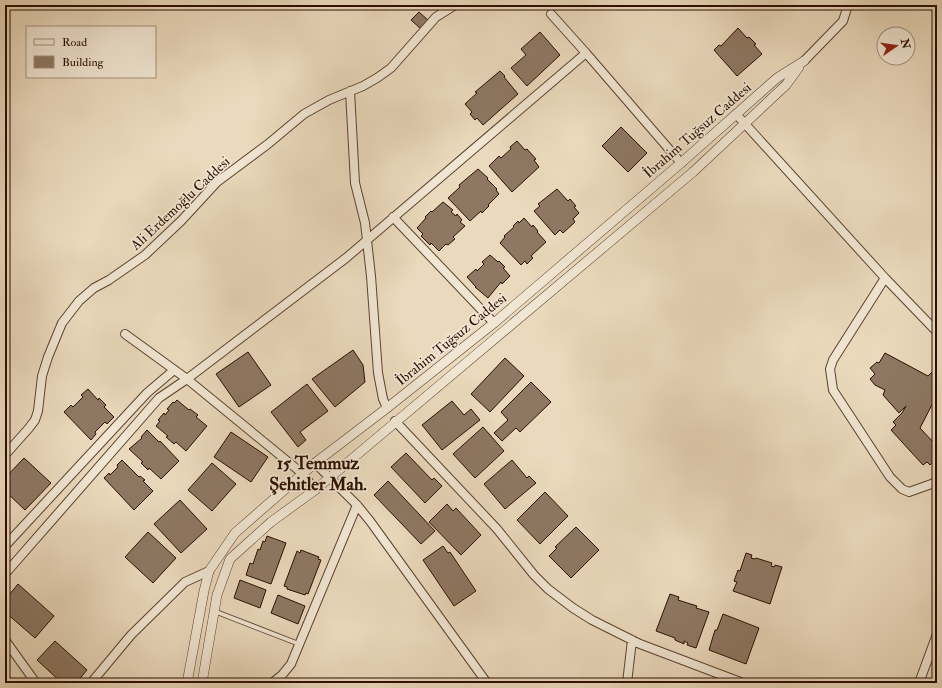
<svg xmlns="http://www.w3.org/2000/svg" width="942" height="688" font-family="'IM FELL Double Pica',serif">
<style>
.building{fill:#8e7863;stroke:#2b0e02}
.lines{fill:none;stroke-linecap:round;stroke-linejoin:round}
.service-casing{stroke:#5b4130;stroke-width:5.5}
.minor-casing{stroke:#5b4130;stroke-width:10}
.tertiary-casing{stroke:#5b4130;stroke-width:10}
.service{stroke:#f1e6d3;stroke-width:4}
.minor{stroke:#f1e6d3;stroke-width:8}
.tertiary{stroke:#f1e6d3;stroke-width:9}
.labels{text-anchor:middle;stroke-width:3.5;stroke-linejoin:round;paint-order:stroke}
.street-label{font-size:14px;fill:#2b0e02;stroke:#f1e6d3}
.district-label{font-size:18px;font-weight:bold;fill:#2b0e02;stroke:#f1e6d3}
</style>
<rect width="100%" height="100%" fill="#ead9bc"/>
<filter id="stains"><feTurbulence type="fractalNoise" baseFrequency=".005" numOctaves="4"/><feColorMatrix values="0 0 0 0 .2 0 0 0 0 .09 0 0 0 0 .02 0 0 0 .5 -.17"/></filter>
<radialGradient id="worn" r=".72"><stop offset=".6" stop-color="#630" stop-opacity="0"/><stop offset="1" stop-color="#630" stop-opacity=".3"/></radialGradient>
<path class="building" d="M419,12L429,21L421,29L411,20Z
M738,28L747,38L749,37L756,44L754,45L762,54L737,76L714,50L719,45L721,46Z
M540,32L560,55L527,86L511,68L526,55L521,49Z
M500,71L505,76L504,77L518,94L483,125L477,118L475,120L470,114L472,112L465,104L477,93L475,92Z
M621,127L647,153L628,172L602,146Z
M517,141L525,150L527,149L536,159L534,160L539,167L512,192L489,166L499,156L501,158L511,149L510,147Z
M478,169L488,178L487,179L497,189L496,190L499,194L488,205L489,206L482,213L481,211L470,221L448,198L460,187L459,185Z
M557,189L568,201L570,199L576,206L574,207L579,213L573,219L575,222L563,233L560,230L555,235L534,211L540,206L538,204Z
M443,202L453,210L451,212L456,216L457,214L462,220L460,222L465,226L453,237L455,239L448,245L446,244L439,251L431,243L430,245L421,236L423,234L417,228L426,218L425,217L431,211L432,212Z
M524,218L532,227L533,225L538,231L537,232L546,242L531,256L533,258L527,264L525,261L521,265L500,243L505,237L504,236L514,227L513,226L518,221L519,223Z
M490,255L498,262L499,261L505,267L503,268L510,276L502,284L501,282L488,298L475,287H476L467,277L476,269L477,271L484,264L482,262Z
M353,350L363,365L365,382L335,407L312,379Z
M248,352L271,385L239,407L216,374Z
M885,353L928,376L934,370L932,374L937,376V397H936L920,428L934,443L937,440V458L930,465L927,462L923,465L891,430L896,425L893,422L902,413L906,406L899,413L883,395L885,390L875,385L870,379L875,374L870,368L877,362L879,363Z
M505,358L524,376L490,412L471,394Z
M531,382L551,402L520,432L516,428L502,441L494,433L508,420L501,412Z
M307,384L328,411L300,432L306,440L298,447L271,412Z
M88,389L98,400L99,398L106,405L104,407L114,417L107,424L105,422L95,432L96,434L91,440L64,412L71,405L73,407L83,397L81,395Z
M177,400L189,410L190,409L198,415L196,417L207,426L186,451L176,442L174,444L166,437L168,436L156,426L160,421L158,420L164,413L165,415L169,410L167,409L173,402L174,403Z
M452,401L464,415L471,409L480,420L442,450L422,425Z
M483,427L504,451L475,478L453,454Z
M147,430L159,442L160,441L179,461L161,479L149,468L148,470L141,463L143,462L129,449L142,438L141,437Z
M231,432L268,457L251,482L214,457Z
M406,453L432,480L434,478L442,486L425,503L391,467Z
M24,458L51,483L25,510L5,491V478Z
M122,460L139,477L140,476L145,480L143,481L153,491L134,510L104,478L109,473L110,475L118,467L117,465Z
M512,460L527,478L529,476L536,483L505,509L484,484Z
M212,463L236,484L212,511L188,490Z
M388,481L435,531L421,544L374,495Z
M545,492L568,516L540,544L517,520Z
M180,500L207,529L181,553L154,524Z
M447,504L453,511L456,508L481,535L461,555L429,522Z
M576,527L599,550L571,578L549,556L557,548L555,547Z
M148,532L176,558L153,583L125,557Z
M267,536L286,543L271,584L246,575L250,563L253,564L258,549L260,550L263,541L265,542Z
M443,546L448,553L450,552L476,591L454,606L423,560Z
M301,550L319,557L318,559L321,560L308,594L306,593L305,595L287,589V587L284,586L297,551L300,553Z
M746,553L752,555L751,558L755,559L756,558L772,563L771,566L774,567L775,565L782,567L770,604L733,591L737,582L734,581L738,570L740,571Z
M240,580L266,590L260,608L234,598Z
M18,584L54,616L35,638L5,612V600Z
M670,594L679,597L678,600L697,606L696,608L709,612L696,648L687,645L688,643L684,641V644L675,640V638L656,631Z
M278,595L305,606L298,624L271,613Z
M723,614L759,628L746,664L709,650L715,630H717Z
M55,641L87,670L76,683H62L37,660Z
M5,670L14,683H5Z"/>
<g class="lines">
<g class="service-casing">
<path id="service" d="M214,611L299,644"/>
</g>
<g class="minor-casing">
<path id="minor" d="M551,14L586,53
M804,61L843,21L848,5
M350,91L355,183L365,223L371,276L378,373L383,399L387,408
M736,114L885,278L937,332
M393,217L494,323
M885,278L833,360L830,369L833,390L890,477L902,489L909,492L937,482
M125,334L187,379L303,474L315,490
M395,421L497,529L534,575L548,589L573,608L592,620L640,644L743,683
M5,455L29,428L35,420L38,411L42,376L48,357L62,323L79,301L94,288L109,280L145,255L181,221L217,182L268,144L304,114L329,100L363,86L377,78L391,68L436,17L455,5
M315,463L357,505L370,521L487,683
M5,546L147,393L174,370
M5,574L159,398L187,379L346,258L586,53L681,163
M5,640L36,683
M91,683L131,635L185,582L209,571
M272,683L282,675L291,664L357,505
M627,683L632,640
M919,683L937,634"/>
</g>
<g class="tertiary-casing">
<path id="tertiary" d="M187,683L204,591L209,571L235,533L315,463L387,408L494,323L681,163L777,78L804,61
M202,683L217,595L230,559L271,522L315,490L693,172L786,85L799,67"/>
</g>
<use href="#service" class="service"/>
<use href="#minor" class="minor"/>
<use href="#tertiary" class="tertiary"/>
</g>
<g class="labels">
<g class="street-label">
<text transform="translate(697 130) rotate(-41)" y="5">İbrahim Tuğsuz Caddesi</text>
<text transform="translate(180 203) rotate(-43)" y="5">Ali Erdemoğlu Caddesi</text>
<text transform="translate(451 339) rotate(-39)" y="5">İbrahim Tuğsuz Caddesi</text>
</g>
<g class="district-label">
<text x="318" y="469">15 Temmuz<tspan x="318" dy="21">Şehitler Mah.</tspan></text>
</g>
</g>
<rect width="942" height="688" fill="none" stroke="#ead9bc" stroke-width="20"/>
<rect x="6" y="6" width="930" height="676" fill="none" stroke="#2b0e02" stroke-width="2"/>
<rect x="10" y="10" width="922" height="668" fill="none" stroke="#2b0e02"/>
<rect x="26" y="26" width="130" height="52" fill="#f1e6d3" stroke="#a2907f"/>
<rect x="34" y="39" width="20" height="6" fill="#f1e6d3" stroke="#a2907f"/>
<text x="62" y="46" font-size="12" fill="#2b0e02">Road</text>
<rect x="34" y="56" width="20" height="12" fill="#8e7863" stroke="#a2907f"/>
<text x="62" y="66" font-size="12" fill="#2b0e02">Building</text>
<g transform="translate(896 46) rotate(77)"><circle r="19" fill="#f1e6d3" stroke="#a2907f"/>
<path d="M0-3L7 15L0 10L-7 15Z" fill="#8f2418"/>
<text y="-6" font-size="11" font-weight="bold" text-anchor="middle" fill="#2b0e02">N</text>
</g>
<rect width="100%" height="100%" filter="url(#stains)"/>
<rect width="100%" height="100%" fill="url(#worn)"/>
</svg>
